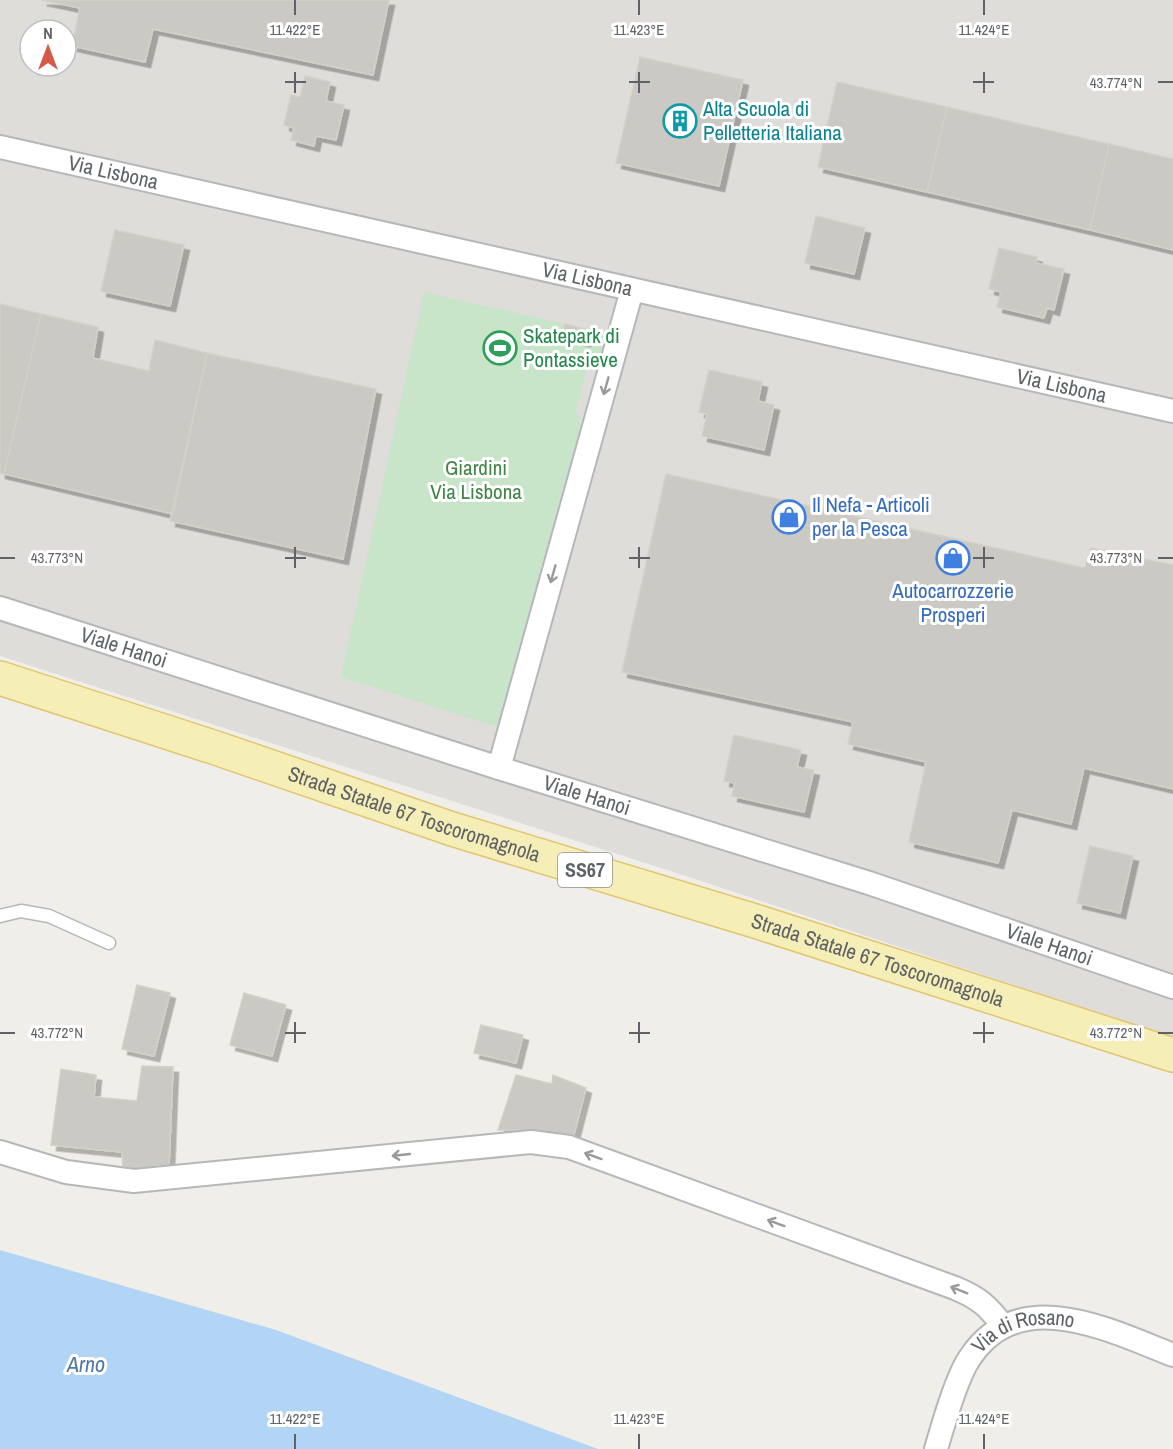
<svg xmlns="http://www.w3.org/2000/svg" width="1173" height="1449" font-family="'Archivo Narrow',sans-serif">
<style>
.industrial{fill:#dfddda;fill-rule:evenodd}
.green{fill:#c8e4c9}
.water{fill:#b3d5f5}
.building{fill:#cbc9c4;stroke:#d4d0c7;stroke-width:1.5;filter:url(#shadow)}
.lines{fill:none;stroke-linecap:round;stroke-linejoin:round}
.service-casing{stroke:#b5b7bb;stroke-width:15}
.minor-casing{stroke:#b5b7bb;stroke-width:26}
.primary-casing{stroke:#e1c670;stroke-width:36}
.service{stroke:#fff;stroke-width:12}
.minor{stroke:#fff;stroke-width:22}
.primary{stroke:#f6eeb7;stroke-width:33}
.oneway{stroke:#97999c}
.ticks{fill:none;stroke:#5f6266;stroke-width:2}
.labels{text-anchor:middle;stroke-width:6;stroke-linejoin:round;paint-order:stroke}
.shield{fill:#fff;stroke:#8f9194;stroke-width:1.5}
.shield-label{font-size:20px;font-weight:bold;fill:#5f6266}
.culture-label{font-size:21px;fill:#0d838f;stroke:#fff;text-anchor:start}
.street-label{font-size:21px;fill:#5f6266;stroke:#fff}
.leisure-label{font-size:21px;fill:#27864d;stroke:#fff;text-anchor:start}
.park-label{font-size:21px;fill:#418447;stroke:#fff}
.shop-label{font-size:21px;fill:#366cbe;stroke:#fff;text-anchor:start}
.water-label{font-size:22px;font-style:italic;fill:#5077a6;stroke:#fff}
.ticks-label{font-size:15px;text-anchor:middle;fill:#5f6266;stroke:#fff;stroke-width:6;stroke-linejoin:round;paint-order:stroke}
</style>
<defs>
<filter id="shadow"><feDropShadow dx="5.5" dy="5.5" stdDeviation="0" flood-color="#0004"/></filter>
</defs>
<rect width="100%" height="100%" fill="#f0eee8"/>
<path class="industrial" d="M0,0H1173V1038L692,878L0,656ZM30,30H66V66H30Z"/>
<path class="green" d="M424,292L613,335L605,359L589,362L576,410L585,432L500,728L341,677Z"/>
<path class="water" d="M0,1250L276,1330L598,1449H0Z"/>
<path class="building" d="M41,0H389L373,75L153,29L145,62L72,46L80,8Z
M640,57L743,80L719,186L616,163Z
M305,76L330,82L326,101L344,105L336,140L316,136L314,146L291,140L294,128L284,125L291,95L300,97Z
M837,82L947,107L927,192L818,167Z
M947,107L1109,144L1090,230L927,192Z
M1109,144L1173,159V250L1090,230Z
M816,216L865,228L854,274L805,263Z
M115,230L184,245L170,306L101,291Z
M999,248L1037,257L1036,263L1064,269L1054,310L1047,308L1044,318L997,307L1001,292L989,289Z
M0,304L41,314L4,474L0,473Z
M41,314L98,327L93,358L149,371L155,340L207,353L173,514L4,474Z
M565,324L588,330L585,341L562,336Z
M207,353L376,389L343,559L170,521Z
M709,370L762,382L758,401L774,405L764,450L702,436L707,414L699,412Z
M666,474L1085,568L1091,548L1173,565V789L1084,768L1071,824L1012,810L998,863L909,842L926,762L848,744L853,722L622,672Z
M734,735L801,750L797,767L814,770L804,812L732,796L735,783L724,781Z
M1090,846L1133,856L1120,913L1077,903Z
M137,985L170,993L154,1056L122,1049Z
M244,993L286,1005L272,1056L230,1045Z
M481,1025L523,1035L516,1063L474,1053Z
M142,1066L173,1067L169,1165L123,1170L122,1152L51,1145L61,1069L96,1075L94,1097L137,1101Z
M516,1075L552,1084L553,1075L586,1088L573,1138L529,1130H498Z"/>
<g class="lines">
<g class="service-casing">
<path id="service" d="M0,916L21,911L49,916L109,943"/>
</g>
<g class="minor-casing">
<g id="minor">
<path id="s1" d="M0,147L1173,411"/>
<path id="s2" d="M0,608L499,768L869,883L1173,987"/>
<path d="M499,768L632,290"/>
<path d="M0,1152L66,1172L134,1181L531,1142L569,1147L955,1288C979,1298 988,1306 1003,1326"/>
<path id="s3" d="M936,1449C943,1425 956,1379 969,1359C1018,1283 1109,1330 1173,1355"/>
</g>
</g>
<g class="primary-casing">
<g id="primary">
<path id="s4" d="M0,678L216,748L452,829L755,921L1173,1055"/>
</g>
</g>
<use href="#service" class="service"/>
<use href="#minor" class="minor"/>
<use href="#primary" class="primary"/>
</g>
<defs><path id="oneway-shaft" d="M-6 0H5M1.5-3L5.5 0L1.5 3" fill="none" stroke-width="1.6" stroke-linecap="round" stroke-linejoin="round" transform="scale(1.5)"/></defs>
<g class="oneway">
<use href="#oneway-shaft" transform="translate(606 386) rotate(106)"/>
<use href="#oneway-shaft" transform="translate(553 574) rotate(106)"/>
<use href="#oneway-shaft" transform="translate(401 1155) rotate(174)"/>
<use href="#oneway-shaft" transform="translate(593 1156) rotate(-160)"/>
<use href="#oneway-shaft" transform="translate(776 1223) rotate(-160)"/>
<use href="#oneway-shaft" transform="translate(959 1290) rotate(-158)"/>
</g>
<path class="ticks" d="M295,0V15M639,0V15M984,0V15M295,72V93M639,72V93M984,72V93M285,82H306M629,82H650M973,82H994M1158,82H1173M295,547V568M639,547V568M984,547V568M0,558H15M285,558H306M629,558H650M973,558H994M1158,558H1173M295,1022V1043M639,1022V1043M984,1022V1043M0,1033H15M285,1033H306M629,1033H650M973,1033H994M1158,1033H1173M295,1434V1449M639,1434V1449M984,1434V1449"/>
<defs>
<g id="building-ring" transform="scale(1.725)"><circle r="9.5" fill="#fff" stroke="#0f9aa8" stroke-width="1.5"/><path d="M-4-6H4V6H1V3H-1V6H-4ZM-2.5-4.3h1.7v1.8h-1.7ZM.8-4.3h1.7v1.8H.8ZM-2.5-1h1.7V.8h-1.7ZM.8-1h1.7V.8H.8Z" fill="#0f9aa8"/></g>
<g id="stadium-ring" transform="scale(1.725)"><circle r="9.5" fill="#fff" stroke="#2e9e5b" stroke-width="1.5"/><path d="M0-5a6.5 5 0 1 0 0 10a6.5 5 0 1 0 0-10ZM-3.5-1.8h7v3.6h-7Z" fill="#2e9e5b"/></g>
<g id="shop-ring" transform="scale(1.725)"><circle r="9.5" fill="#fff" stroke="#3f7fe0" stroke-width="1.5"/><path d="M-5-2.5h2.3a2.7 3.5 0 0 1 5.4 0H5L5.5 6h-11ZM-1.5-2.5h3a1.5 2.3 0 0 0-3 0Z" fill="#3f7fe0"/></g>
</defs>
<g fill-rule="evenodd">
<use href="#building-ring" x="680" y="121"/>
<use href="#stadium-ring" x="500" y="348"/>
<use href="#shop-ring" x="789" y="517"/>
<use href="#shop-ring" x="953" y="558"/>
</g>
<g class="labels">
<rect class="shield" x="558" y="853" width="54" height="34" rx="4.5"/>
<g class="shield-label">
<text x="585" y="877">SS67</text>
</g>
<g class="culture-label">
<text x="703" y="116">Alta Scuola di<tspan x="703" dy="24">Pelletteria Italiana</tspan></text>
</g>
<g class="street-label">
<text dy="7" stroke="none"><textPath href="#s1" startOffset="116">Via Lisbona</textPath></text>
<text dy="7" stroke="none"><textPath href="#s1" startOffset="602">Via Lisbona</textPath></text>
<text dy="7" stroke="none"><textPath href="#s1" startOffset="1088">Via Lisbona</textPath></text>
<text dy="7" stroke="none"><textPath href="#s2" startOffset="130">Viale Hanoi</textPath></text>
<text dy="7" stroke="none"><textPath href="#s2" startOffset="616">Viale Hanoi</textPath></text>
<text dy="7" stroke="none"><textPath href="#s4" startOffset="436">Strada Statale 67 Toscoromagnola</textPath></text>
<text dy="7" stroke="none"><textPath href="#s2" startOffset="1102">Viale Hanoi</textPath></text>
<text dy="7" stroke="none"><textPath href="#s4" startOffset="922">Strada Statale 67 Toscoromagnola</textPath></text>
<text dy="7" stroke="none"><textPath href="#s3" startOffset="162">Via di Rosano</textPath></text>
</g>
<g class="leisure-label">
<text x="523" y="343">Skatepark di<tspan x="523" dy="24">Pontassieve</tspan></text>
</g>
<g class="park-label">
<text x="476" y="475">Giardini<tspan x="476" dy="24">Via Lisbona</tspan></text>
</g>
<g class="shop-label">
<text x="812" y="512">Il Nefa - Articoli<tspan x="812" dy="24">per la Pesca</tspan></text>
<text x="953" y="598" text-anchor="middle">Autocarrozzerie<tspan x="953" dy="24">Prosperi</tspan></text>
</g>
<g class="water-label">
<text x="86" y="1372">Arno</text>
</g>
</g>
<g class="ticks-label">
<text x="295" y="35">11.422°E</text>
<text x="639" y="35">11.423°E</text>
<text x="984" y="35">11.424°E</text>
<text x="1116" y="88">43.774°N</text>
<text x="57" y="563">43.773°N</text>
<text x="1116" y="563">43.773°N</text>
<text x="57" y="1038">43.772°N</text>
<text x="1116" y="1038">43.772°N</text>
<text x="295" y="1424">11.422°E</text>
<text x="639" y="1424">11.423°E</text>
<text x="984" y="1424">11.424°E</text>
</g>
<g transform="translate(48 48)"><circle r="28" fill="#ffffff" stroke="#bfc0c2" stroke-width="1.5"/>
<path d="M0-4.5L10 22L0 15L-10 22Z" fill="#d55949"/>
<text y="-9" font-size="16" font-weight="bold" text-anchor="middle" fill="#5f6266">N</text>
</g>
</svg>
